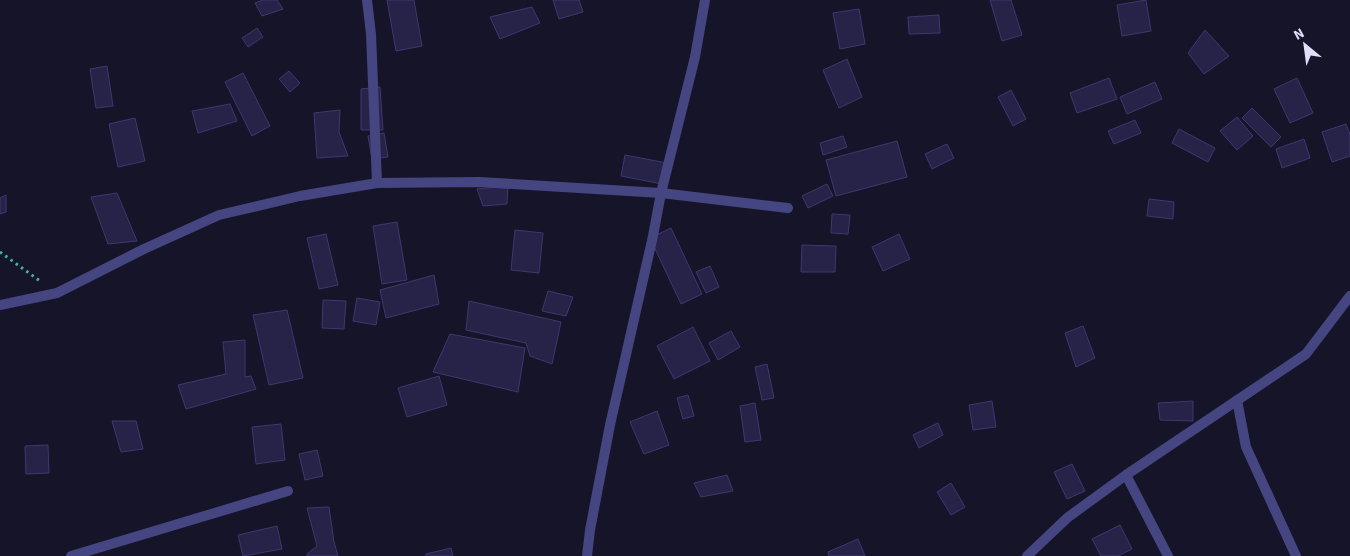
<svg xmlns="http://www.w3.org/2000/svg" width="1350" height="556" font-family="'Source Sans 3',sans-serif">
<style>
.building{fill:#272247;stroke:#3f3770}
.lines{fill:none;stroke-linecap:round;stroke-linejoin:round}
.path{stroke:#40aea2;stroke-width:3;stroke-dasharray:2.5 4;stroke-linecap:butt}
.minor{stroke:#444581;stroke-width:10}
</style>
<rect width="100%" height="100%" fill="#161428"/>
<path class="building" d="M263,0H277L283,9L262,16L255,3Z
M387,0H414L422,46L396,51Z
M553,0H579L583,12L559,19Z
M990,0H1011L1022,35L1002,41Z
M1146,0L1151,31L1122,36L1117,5Z
M532,7L540,23L500,39L490,17Z
M859,9L865,44L840,49L833,13Z
M939,15L940,33L909,34L908,17Z
M257,28L263,37L248,47L242,38Z
M1205,30L1229,56L1204,74L1188,53Z
M847,59L862,97L839,108L823,70Z
M107,66L113,106L96,108L90,69Z
M289,71L300,83L290,92L279,79Z
M243,73L270,126L252,136L225,82Z
M1109,78L1117,99L1077,113L1070,93Z
M1297,78L1313,113L1290,123L1274,89Z
M1155,82L1162,99L1127,114L1120,97Z
M380,87L383,130H361V89Z
M1011,90L1026,119L1013,126L998,97Z
M230,104L237,121L198,133L192,111Z
M1252,108L1281,137L1271,147L1242,118Z
M340,110L339,132L348,156L317,158L314,113Z
M1237,117L1253,136L1237,150L1220,131Z
M135,118L145,161L118,167L109,124Z
M1135,120L1141,133L1114,144L1108,131Z
M1346,124L1350,134V156L1332,162L1322,132Z
M1179,129L1215,148L1208,162L1172,143Z
M384,133L388,157L372,159L368,136Z
M843,136L847,147L823,155L820,143Z
M1304,139L1310,158L1282,168L1276,149Z
M897,141L907,177L836,196L826,160Z
M947,144L954,158L932,169L925,154Z
M625,155L667,163L662,184L621,176Z
M827,184L833,196L808,208L802,196Z
M508,186L507,204L483,206L477,189Z
M117,193L137,241L108,244L91,197Z
M6,195V212L0,214V198Z
M1149,199L1174,202L1173,219L1147,216Z
M832,214L850,215L848,234L831,233Z
M397,222L407,280L382,284L373,226Z
M671,228L702,294L681,304L650,238Z
M515,230L543,233L539,273L511,270Z
M326,234L338,285L319,289L307,238Z
M899,234L910,259L883,271L872,247Z
M802,245L836,246L835,272H801Z
M710,266L719,287L706,293L696,272Z
M434,275L439,304L386,318L380,290Z
M548,291L573,297L566,316L542,311Z
M357,298L380,302L376,325L353,321Z
M323,300L346,301L344,329L322,328Z
M469,301L561,322L552,364L530,356L526,343L466,330Z
M287,310L303,378L269,385L253,315Z
M1083,326L1095,358L1076,367L1065,333Z
M693,327L710,361L674,379L657,346Z
M731,331L740,347L718,360L709,343Z
M450,334L525,348L518,392L433,372Z
M245,340V377L251,376L256,389L186,409L178,385L226,374L223,342Z
M767,364L774,398L762,400L755,367Z
M439,376L447,405L407,417L398,388Z
M688,395L694,416L683,419L677,398Z
M992,401L996,427L973,430L969,405Z
M1193,401V421L1160,420L1158,403Z
M755,403L761,440L745,442L740,406Z
M657,411L669,445L644,454L630,422Z
M112,421H136L143,449L121,452Z
M938,423L943,435L919,448L913,435Z
M281,424L285,460L256,464L252,427Z
M48,445L49,473L26,474L25,446Z
M317,450L323,476L305,480L299,454Z
M1072,464L1085,491L1067,499L1054,472Z
M727,475L733,491L701,497L694,483Z
M951,483L965,507L951,515L937,492Z
M329,507L334,542L338,556H307V554L317,546L307,508Z
M1120,525L1132,549L1118,556H1101L1092,539Z
M277,526L282,549L243,556L238,535Z
M858,539L865,556H829L828,552Z
M451,548L453,556H426V554Z"/>
<g class="lines">
<path class="path" d="M0,252L40,281"/>
<path class="minor" d="M367,0L371,34L377,183
M0,305L57,293L144,249L219,215L300,196L377,183L479,182L661,193L788,208
M1237,400L1246,447L1296,556
M1126,475L1168,556
M71,556L288,491
M587,556L590,530L610,425L653,236L661,193L695,57L705,0
M1027,556L1067,518L1126,475L1306,354L1350,296"/>
</g>
<g transform="translate(1305 45) rotate(331)" stroke="#161428" stroke-width="4" paint-order="stroke">
<path d="M0-4L9 19L0 12L-9 19Z" fill="#e0defb"/>
<text y="-8" font-size="14" font-weight="bold" text-anchor="middle" fill="#e0defb">N</text>
</g>
</svg>
